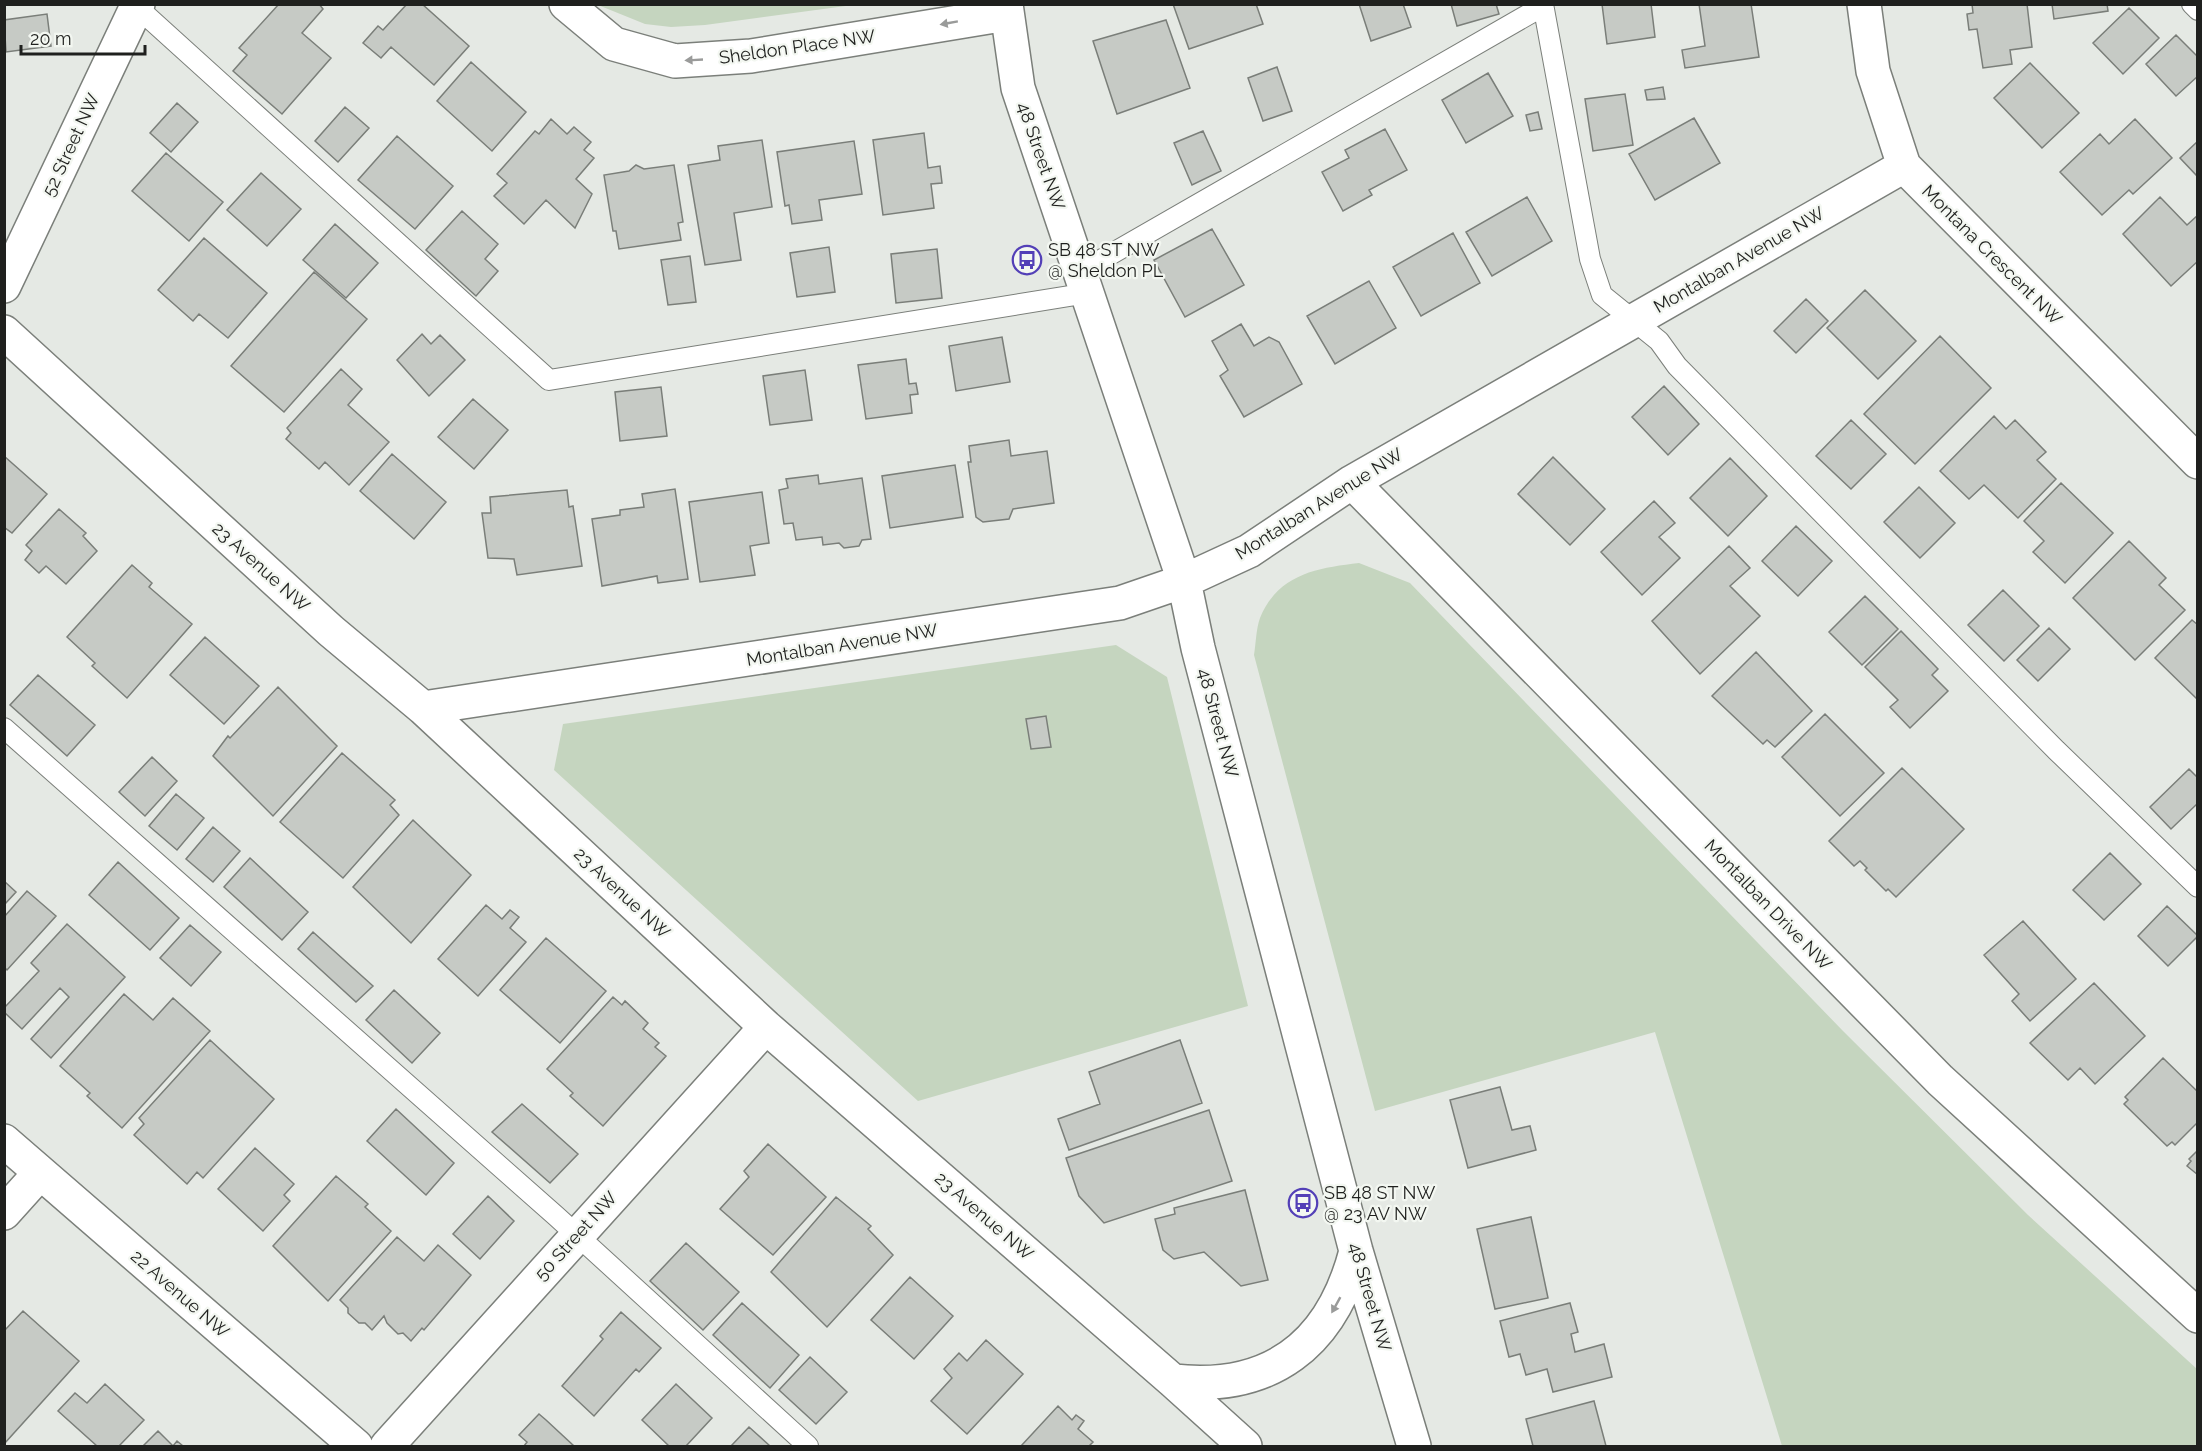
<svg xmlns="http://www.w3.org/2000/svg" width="2202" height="1451" font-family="Raleway,sans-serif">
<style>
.green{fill:#c5d5bf}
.building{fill:#c6cac5;stroke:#7a7e79;stroke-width:1.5}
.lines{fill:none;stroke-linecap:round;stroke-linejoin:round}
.service-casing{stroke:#7b7f7a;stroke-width:22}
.minor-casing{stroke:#7b7f7a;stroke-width:36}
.service{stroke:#fff;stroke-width:20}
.minor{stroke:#fff;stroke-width:33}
.oneway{fill:#9a9b9a}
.labels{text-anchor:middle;stroke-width:4.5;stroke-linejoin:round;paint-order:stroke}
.street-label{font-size:18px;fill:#1f201e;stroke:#f3f7f1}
.poi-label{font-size:18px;fill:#1f201e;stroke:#f3f7f1;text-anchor:start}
</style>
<rect width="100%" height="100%" fill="#e5e9e4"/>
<path class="green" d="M598,5H853L705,25L671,27L645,24Z
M1359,563L1410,583L1843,1031L2028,1215L2197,1369V1446H1782L1655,1032L1375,1111L1254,655C1256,643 1256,629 1260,618C1278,574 1317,568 1359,563Z
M1116,645L1167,677L1248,1006L918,1101L554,770L563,724Z"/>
<path class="building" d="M279,4H319L323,9L302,33L331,58L282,114L233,71L247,55L239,48Z
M407,4H422L469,46L434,85L391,47L381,58L363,43L378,26L383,30Z
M1173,4H1256L1263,24L1189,49Z
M1359,4H1403L1411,27L1371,41Z
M1451,4H1496L1499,14L1457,26Z
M1602,4H1651L1655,37L1607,44Z
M1699,4H1751L1759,57L1685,68L1682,50L1705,46Z
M1972,4H2027L2032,47L2010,50L2012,64L1983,68L1977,29L1969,30L1967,14L1973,13Z
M2052,4H2107L2108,11L2054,19Z
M2129,8L2159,38L2123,74L2093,43Z
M47,14L51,46L6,52L4,20Z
M1166,20L1190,88L1117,114L1093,41Z
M2176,35L2198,57V76L2176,96L2146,64Z
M471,62L526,112L492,151L437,101Z
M2030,63L2079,113L2042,148L1994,98Z
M1277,67L1292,111L1263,121L1248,78Z
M1488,73L1513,116L1466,143L1442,100Z
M1663,87L1665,99L1647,100L1645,90Z
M1625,94L1633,145L1593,151L1585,99Z
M177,103L198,122L171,152L150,133Z
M345,107L369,128L338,162L315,141Z
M1538,112L1542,129L1530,131L1526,115Z
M1694,118L1720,163L1655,200L1629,154Z
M551,119L567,134L574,127L591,142L584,150L594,158L576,179L592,194L575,228L546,200L524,224L494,196L507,183L497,174L535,131L539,134Z
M2135,119L2172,158L2133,194L2129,190L2102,215L2060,172L2100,134L2109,144Z
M1385,129L1407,170L1369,190L1372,195L1343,211L1322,172L1349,158L1345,150Z
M1203,131L1221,171L1192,185L1174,143Z
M924,133L928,168L940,166L942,183L931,184L934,208L883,215L873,140Z
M397,136L453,186L415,229L358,180Z
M762,140L772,207L734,213L741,260L705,265L688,165L720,160L718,146Z
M854,141L862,194L819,200L822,220L792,224L789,205L785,206L777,152Z
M2198,141V177L2180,158Z
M166,153L223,202L189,241L132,191Z
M636,165L644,169L674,165L683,222L678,223L681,240L619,249L616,231H613L604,175L629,171Z
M261,173L301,209L267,246L227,210Z
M1527,197L1552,241L1492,276L1466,232Z
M2160,197L2187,225L2198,215V261L2171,286L2123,234Z
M462,211L498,244L485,259L498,271L476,296L426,250Z
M335,224L378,263L346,298L303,260Z
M1212,229L1244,285L1185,317L1154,260Z
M1453,233L1480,283L1421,316L1393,267Z
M204,238L267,293L228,338L199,314L193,321L158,290Z
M829,247L835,292L797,297L790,253Z
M937,249L942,298L896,303L891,254Z
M690,256L696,302L668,305L661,260Z
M314,272L367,319L284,412L231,366Z
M1369,281L1396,328L1335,364L1307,316Z
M1865,290L1916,341L1878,379L1827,328Z
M1806,299L1828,321L1796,353L1774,331Z
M1241,324L1254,346L1269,337L1279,342L1302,384L1244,417L1220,376L1228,370L1212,341Z
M422,334L431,344L440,335L465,360L429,396L397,360Z
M1940,336L1991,388L1915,464L1864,414Z
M1002,337L1010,382L956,391L949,346Z
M906,359L909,384L916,383L918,394L910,395L912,413L866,419L858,365Z
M341,369L362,389L348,405L389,442L349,485L325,462L319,469L286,439L291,433L287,428Z
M805,370L812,420L770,425L763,376Z
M1664,386L1699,424L1668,455L1632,417Z
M661,387L667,436L620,441L615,392Z
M473,399L508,430L474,469L438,437Z
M1994,416L2006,429L2015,420L2046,452L2037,460L2056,479L2018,518L1984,485L1969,499L1940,471Z
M1851,420L1886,454L1851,489L1816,456Z
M1009,440L1011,456L1047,451L1054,503L1013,509L1009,519L983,522L976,517L968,462H971L969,446Z
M392,454L446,502L414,539L360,491Z
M4,456L47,494L12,533L4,527Z
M1553,457L1605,509L1570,545L1518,494Z
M1730,458L1767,496L1728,536L1690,498Z
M955,465L963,517L890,528L882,476Z
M818,475L819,484L862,478L871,539L862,540L859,546L844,548L839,543L823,545L822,537L796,540L793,523L784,524L779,490L788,488L786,479Z
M2061,483L2113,533L2065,583L2033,552L2044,541L2024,521Z
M1919,487L1955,523L1920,558L1884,522Z
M675,489L688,579L658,583L657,576L602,586L592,519L620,515V510L644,507L642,494Z
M567,490L569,507L573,506L582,566L517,575L514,559L488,558L482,513H491L490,497Z
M762,492L769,543L750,546L755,575L700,582L689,502Z
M1654,501L1675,523L1659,537L1680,558L1642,595L1601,552Z
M59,509L86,533L83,536L97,551L66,584L46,566L39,573L25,560L32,551L26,545Z
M1796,526L1832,561L1798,596L1762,561Z
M2129,541L2166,578L2159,585L2185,610L2135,660L2073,598Z
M1729,546L1750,568L1730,586L1760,616L1700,674L1652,621Z
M132,565L152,583L149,587L192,624L127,698L92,666L95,663L67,637Z
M2003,590L2039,626L2004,661L1968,625Z
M1865,596L1898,629L1862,665L1829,632Z
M2192,620L2198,625V700L2155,658Z
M2049,628L2070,649L2038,681L2017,660Z
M1901,631L1938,669L1932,675L1948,691L1910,728L1890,707L1898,700L1865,667Z
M205,637L259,686L224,724L170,675Z
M1756,652L1812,711L1775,747L1767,740L1763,744L1712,696Z
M38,675L95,725L67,756L10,705Z
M278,687L337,746L273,816L213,756L228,736L230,738Z
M1825,714L1884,773L1840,816L1782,757Z
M1046,716L1051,747L1031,749L1026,719Z
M342,753L395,800L390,805L399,815L343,878L280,822Z
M152,757L177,781L145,816L119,792Z
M1902,768L1964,829L1896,897L1888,889L1886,891L1865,870L1867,868L1860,861L1854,866L1829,841Z
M2189,769L2198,778V803L2171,829L2150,807Z
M176,794L204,818L177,850L149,826Z
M413,820L471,875L411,943L353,887Z
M213,827L240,851L213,882L186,859Z
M2110,853L2141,884L2104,920L2073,890Z
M250,858L308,912L282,940L224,887Z
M118,862L179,918L150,950L89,895Z
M4,881L16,892L4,905Z
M27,891L56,916L7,970L4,967V917Z
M486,905L502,919L510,910L519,917L510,928L526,942L478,996L438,959Z
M2167,906L2198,936L2168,966L2138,936Z
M2023,921L2076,979L2030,1021L2012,1001L2019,994L1984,955Z
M67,924L125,977L51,1058L31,1039L69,997L60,988L22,1029L4,1012V1008L39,971L31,963Z
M190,925L221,952L191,986L160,958Z
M313,932L373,986L356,1002L298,949Z
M546,938L606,991L560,1043L500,990Z
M2094,983L2145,1036L2095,1084L2080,1068L2068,1080L2030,1043Z
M394,990L440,1033L412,1063L366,1020Z
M124,994L153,1020L173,998L210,1031L122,1128L87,1096L90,1093L60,1066Z
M613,997L622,1005L625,1001L648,1023L643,1029L659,1043L655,1047L666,1056L603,1126L570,1096L573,1093L547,1069Z
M210,1040L274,1099L203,1178L197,1172L187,1184L134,1135L144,1124L139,1118Z
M1180,1040L1202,1103L1069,1150L1058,1119L1100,1104L1089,1072Z
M2163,1058L2198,1092V1122L2175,1145L2172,1142L2167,1146L2124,1104L2128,1100L2125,1097Z
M1500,1087L1512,1130L1530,1126L1536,1150L1468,1168L1450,1100Z
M522,1104L578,1154L550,1183L492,1132Z
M396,1109L454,1163L426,1195L367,1141Z
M1209,1110L1232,1181L1104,1223L1079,1196L1066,1158Z
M768,1144L826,1197L773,1255L720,1209L749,1177L744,1171Z
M255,1148L294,1184L284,1195L290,1201L263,1231L218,1189Z
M2198,1150V1175L2187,1166L2191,1161L2189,1159Z
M336,1176L368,1204L365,1207L391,1231L328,1301L273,1246Z
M1245,1190L1268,1280L1241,1286L1204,1252L1174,1259L1163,1250L1155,1219L1175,1214L1174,1208Z
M488,1196L514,1221L480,1259L453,1234Z
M836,1197L871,1226L868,1229L893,1255L827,1327L771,1272Z
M1531,1217L1548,1298L1495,1309L1477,1229Z
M397,1237L424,1261L438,1245L471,1275L424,1330L422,1328L411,1341L403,1333L398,1334L387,1323L384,1316L372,1330L365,1323H359L348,1313V1308L340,1300Z
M686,1243L739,1292L703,1330L650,1281Z
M910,1277L953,1316L914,1359L871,1320Z
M742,1303L799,1355L770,1388L713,1335Z
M1570,1303L1578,1332L1571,1334L1575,1352L1604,1344L1612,1377L1553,1392L1547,1369L1526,1375L1520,1354L1509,1357L1500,1321Z
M23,1311L79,1361L4,1444V1331Z
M621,1312L661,1348L639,1372L636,1369L594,1416L562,1386L603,1339L600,1336Z
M986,1340L1023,1374L967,1434L931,1401L952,1378L944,1369L959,1353L967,1361Z
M810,1357L847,1392L816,1424L779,1390Z
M105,1384L144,1420L119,1446H97L58,1411L75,1393L87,1403Z
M676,1384L712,1418L686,1446H669L642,1420Z
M1594,1401L1606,1446H1533L1526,1419Z
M1058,1406L1072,1420L1076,1415L1084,1421L1078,1429L1093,1442L1089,1446H1021Z
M539,1414L546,1420L574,1446H524L527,1442L519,1435Z
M749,1427L770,1446H731Z
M158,1431L173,1446L177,1441L183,1446H143Z"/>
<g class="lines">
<g class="service-casing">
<path id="service" d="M1543,4L1590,259L1602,295L1659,341L1677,366L2056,750L2198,887
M2192,4L2198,10
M137,7L549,380L1088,293
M1080,272L1543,6
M4,728L556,1216L808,1446"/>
</g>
<g class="minor-casing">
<path id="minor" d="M566,4L614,44L675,61L751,56L1007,14
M1006,4L1018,88L1184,581L1198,648L1356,1251L1414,1446
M1864,4L1873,71L1904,166L2198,462
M4,286L138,4
M4,332L331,631L423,708L766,1027L1173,1381L1245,1446
M1352,482L1940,1080L2198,1316
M423,708L1120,603L1184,581L1249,551L1352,482L1904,166
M4,1141L356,1446
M4,1213L40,1173
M1173,1381C1271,1392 1332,1344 1356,1251
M387,1446L766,1027"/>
</g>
<use href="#service" class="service"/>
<use href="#minor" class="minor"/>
</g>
<defs><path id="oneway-solid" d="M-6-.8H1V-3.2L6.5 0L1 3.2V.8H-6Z" transform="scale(1.5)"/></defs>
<g class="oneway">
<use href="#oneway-solid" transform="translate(949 23) rotate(170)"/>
<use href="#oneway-solid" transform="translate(694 60) rotate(177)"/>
<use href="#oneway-solid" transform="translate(1336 1305) rotate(119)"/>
</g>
<defs>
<g id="bus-ring" transform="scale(1.5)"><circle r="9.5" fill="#f3f7f1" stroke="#5340b7" stroke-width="1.5"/><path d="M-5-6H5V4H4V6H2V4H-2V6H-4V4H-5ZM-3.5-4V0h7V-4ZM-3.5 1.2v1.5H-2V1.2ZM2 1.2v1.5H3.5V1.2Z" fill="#5340b7"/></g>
</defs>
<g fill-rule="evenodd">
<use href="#bus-ring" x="1027" y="260"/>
<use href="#bus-ring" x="1303" y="1203"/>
</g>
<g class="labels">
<g class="street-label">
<text transform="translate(797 47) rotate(-8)" y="6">Sheldon Place NW</text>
<text transform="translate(71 145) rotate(-65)" y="6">52 Street NW</text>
<text transform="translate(1041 156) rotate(71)" y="6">48 Street NW</text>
<text transform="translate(1992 255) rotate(45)" y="6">Montana Crescent NW</text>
<text transform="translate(1739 260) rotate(-30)" y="6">Montalban Avenue NW</text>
<text transform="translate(1319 504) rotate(-32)" y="6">Montalban Avenue NW</text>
<text transform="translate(261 567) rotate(42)" y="6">23 Avenue NW</text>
<text transform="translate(842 645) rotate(-9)" y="6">Montalban Avenue NW</text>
<text transform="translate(1218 723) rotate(75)" y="6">48 Street NW</text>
<text transform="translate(622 893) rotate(43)" y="6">23 Avenue NW</text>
<text transform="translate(1768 905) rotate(46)" y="6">Montalban Drive NW</text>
<text transform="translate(984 1216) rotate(41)" y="6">23 Avenue NW</text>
<text transform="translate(576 1236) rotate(-48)" y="6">50 Street NW</text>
<text transform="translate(180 1294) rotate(41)" y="6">22 Avenue NW</text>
<text transform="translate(1370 1297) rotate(74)" y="6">48 Street NW</text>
</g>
<g class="poi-label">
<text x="1048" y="256">SB 48 ST NW<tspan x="1048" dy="21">@ Sheldon PL</tspan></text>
<text x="1324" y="1199">SB 48 ST NW<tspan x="1324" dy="21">@ 23 AV NW</tspan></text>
</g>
</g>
<rect width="2202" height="1451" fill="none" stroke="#1f201e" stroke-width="12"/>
<path d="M21 45v9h124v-9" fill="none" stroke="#1f201e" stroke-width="3"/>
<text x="30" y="45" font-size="18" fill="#1f201e" stroke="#f3f7f1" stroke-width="4.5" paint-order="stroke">20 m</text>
</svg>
